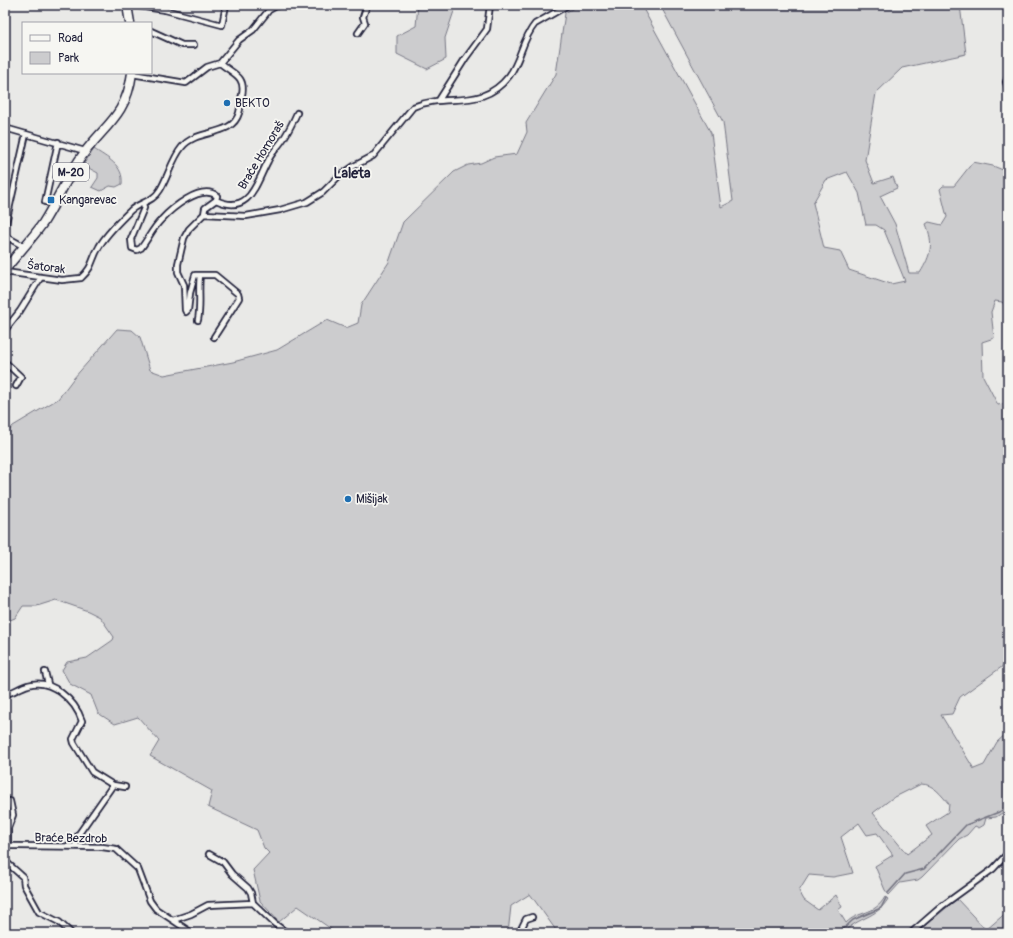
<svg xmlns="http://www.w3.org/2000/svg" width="1013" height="938" font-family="Pangolin,sans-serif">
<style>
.green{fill:#ccccce;stroke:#777784;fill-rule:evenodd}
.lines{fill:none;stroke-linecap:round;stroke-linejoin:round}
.stream{stroke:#71717f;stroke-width:1.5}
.street-casing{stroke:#22223b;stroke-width:8}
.primary-casing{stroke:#22223b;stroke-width:11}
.street{stroke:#f6f6f2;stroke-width:4.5}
.primary{stroke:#f6f6f2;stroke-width:8}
.poi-dot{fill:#1f6fb2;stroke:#f6f6f2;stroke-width:1.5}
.labels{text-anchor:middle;stroke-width:3.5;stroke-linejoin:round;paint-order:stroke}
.shield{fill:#f6f6f2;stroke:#626272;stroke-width:1}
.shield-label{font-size:11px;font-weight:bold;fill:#22223b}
.poi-label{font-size:12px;fill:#22223b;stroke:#f6f6f2;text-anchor:start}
.street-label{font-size:12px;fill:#22223b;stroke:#f6f6f2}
.quarter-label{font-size:14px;font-weight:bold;fill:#22223b;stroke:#f6f6f2}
</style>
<rect width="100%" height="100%" fill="#e9e9e7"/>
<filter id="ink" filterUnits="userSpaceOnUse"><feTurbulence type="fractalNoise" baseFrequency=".025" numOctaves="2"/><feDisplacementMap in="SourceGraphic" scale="8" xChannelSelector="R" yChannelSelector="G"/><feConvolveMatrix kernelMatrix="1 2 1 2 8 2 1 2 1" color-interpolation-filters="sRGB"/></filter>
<g filter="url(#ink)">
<path class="green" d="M418,5H456L445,38L446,59L427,69L397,54V36L416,26Z
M579,5H641L711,133L721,207L733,201L723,122L660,5H960L966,54L902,68L876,93L865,160L874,183L893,177L897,188L880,196L895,224L909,273H920C931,255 934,244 926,224L929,222L942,225L947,217L940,189L943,186H954L973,162L993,166L1008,172V309L1002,302L995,301L991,312L994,338L982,342L983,376L998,405L1008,403V679L1003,666L960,697L952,714L941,715L974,769L984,765L997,742L1008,732V809L996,817L986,818L984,825L979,828L975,826L967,835L959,839L922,877L918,880L900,883L889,895L885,890L875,866L893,855L877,833L867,835L859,823L841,837L853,873L833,877L809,875L799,891L804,900L818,910L836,895L842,907L838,910L846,923C859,910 874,916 885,897L888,899C876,919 859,916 843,933H832L828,929L821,933H558L530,894L511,906L508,933H337L298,906L279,922L260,901L253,870L269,853L264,848L257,830L208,807L212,791L150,756L159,741L138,717L115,724L98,713L91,695L70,684L62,670L67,662L87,658L113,640L114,637L100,617L88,611L56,600L37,606H23L15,618L5,622V435L13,426L58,399L73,379L117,329L132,330L140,337L150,370L164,375L233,362L277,350L327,320L346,328L358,323L361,305L389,262L403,222L454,172L468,165L481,163L494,157L517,154L527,132L526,123L556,74L565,13ZM847,172L859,193L866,225H876L884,230L905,281L891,284L849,270L840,251L824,248L813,203L826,180ZM921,784C934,784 941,795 949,804L948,812L926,826L932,835L907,854L873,813L891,799Z
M94,149C107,158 124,165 122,184L116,187L110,186L101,191L92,187L98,178V173L83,165Z
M957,899L986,930L1008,911V933H916Z"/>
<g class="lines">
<path class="stream" d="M888,893L905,874L924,869L966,825L999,812L1008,806
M839,933L853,920L881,908L886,898"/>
<g class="street-casing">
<path id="street" d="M132,5L165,10L222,25L226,5
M151,31L182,45H194
M358,33L365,23L363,17L367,5
M220,63L239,40L253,30L269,10L278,5
M1008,77L1006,82L1008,89
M439,100L465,59L487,29L490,5
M5,128L85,151
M216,200C250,216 256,183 268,161C272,152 279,146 284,138C289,130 293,122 297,113
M45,202L58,142
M143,203L144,208L131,239L132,248L137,250L141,248C148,239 153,228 161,220C171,209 201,183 217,196L216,200L205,208L204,214L246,216L280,210L307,202L323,192L338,177L354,166L373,156L413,107C448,92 481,112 509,76C521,60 522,39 535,24L568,5
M204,214L189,229L184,238L178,264V272L184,285L185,310L186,312L188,310L190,293L195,275H215L238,294L239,298L214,337
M5,227L26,134
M5,236L23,246
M5,272L62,280L81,278C94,266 91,260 99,247C106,234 120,221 131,210C140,202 153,202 160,190C168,177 172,159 182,147C197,128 232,138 239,113C241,107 240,100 242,95C246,76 233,74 220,63L207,67L186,83L132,74
M198,320C201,305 198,291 200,275
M5,330L20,311L41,277
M5,362L21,377L16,386
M45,672L48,684
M5,694C13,693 20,687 28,685C51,678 75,700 82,721L73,739L74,743L92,772L113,785
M8,846V828L13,815L10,801
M75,847L78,835L113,785L125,787
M5,849L8,846H18L102,847L116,849L138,869L150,901L156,909L192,933
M5,861L23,877L24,885L39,912L59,922L71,933
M253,903L275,924L287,933
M173,920L191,914L208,905L253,903L251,893L248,888L232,874L223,862L209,854
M519,933L526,919L532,917
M911,933L942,906L993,869L1008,853"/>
</g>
<g class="primary-casing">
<path id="primary" d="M127,5L130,23
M5,270C17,254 32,239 43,223C56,203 65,181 78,162C100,127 126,120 132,73"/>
</g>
<use href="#street" class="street"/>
<use href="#primary" class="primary"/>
</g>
</g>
<g class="poi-dot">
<circle cx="227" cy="103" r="4"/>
<rect x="47" y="196" width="8" height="8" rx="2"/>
<circle cx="348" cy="499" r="4"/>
</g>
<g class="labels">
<rect class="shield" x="53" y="163" width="36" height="18" rx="3"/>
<g class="shield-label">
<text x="71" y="176">M-20</text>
</g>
<g class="poi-label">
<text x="235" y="107">BEKTO</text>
<text x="59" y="204">Kangarevac</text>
<text x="356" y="503">Mišijak</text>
</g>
<g class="street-label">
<text transform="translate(261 155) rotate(-59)" y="4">Braće Homoraš</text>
<text transform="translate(46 267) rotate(7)" y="4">Šatorak</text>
<text transform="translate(71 838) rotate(1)" y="4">Braće Bezdrob</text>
</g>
<g class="quarter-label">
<text x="352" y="178">Laleta</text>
</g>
</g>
<rect width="1013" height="938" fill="none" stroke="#f6f6f2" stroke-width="20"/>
<rect x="10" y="10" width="993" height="918" fill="none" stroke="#22223b" stroke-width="1.5" filter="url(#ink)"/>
<rect x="22" y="22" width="130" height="52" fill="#f6f6f2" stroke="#a1a1a9"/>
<rect x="30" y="35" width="20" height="6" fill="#f6f6f2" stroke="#a1a1a9"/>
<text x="58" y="42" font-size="12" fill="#22223b">Road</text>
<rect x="30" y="52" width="20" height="12" fill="#ccccce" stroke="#a1a1a9"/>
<text x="58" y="62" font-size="12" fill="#22223b">Park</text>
</svg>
